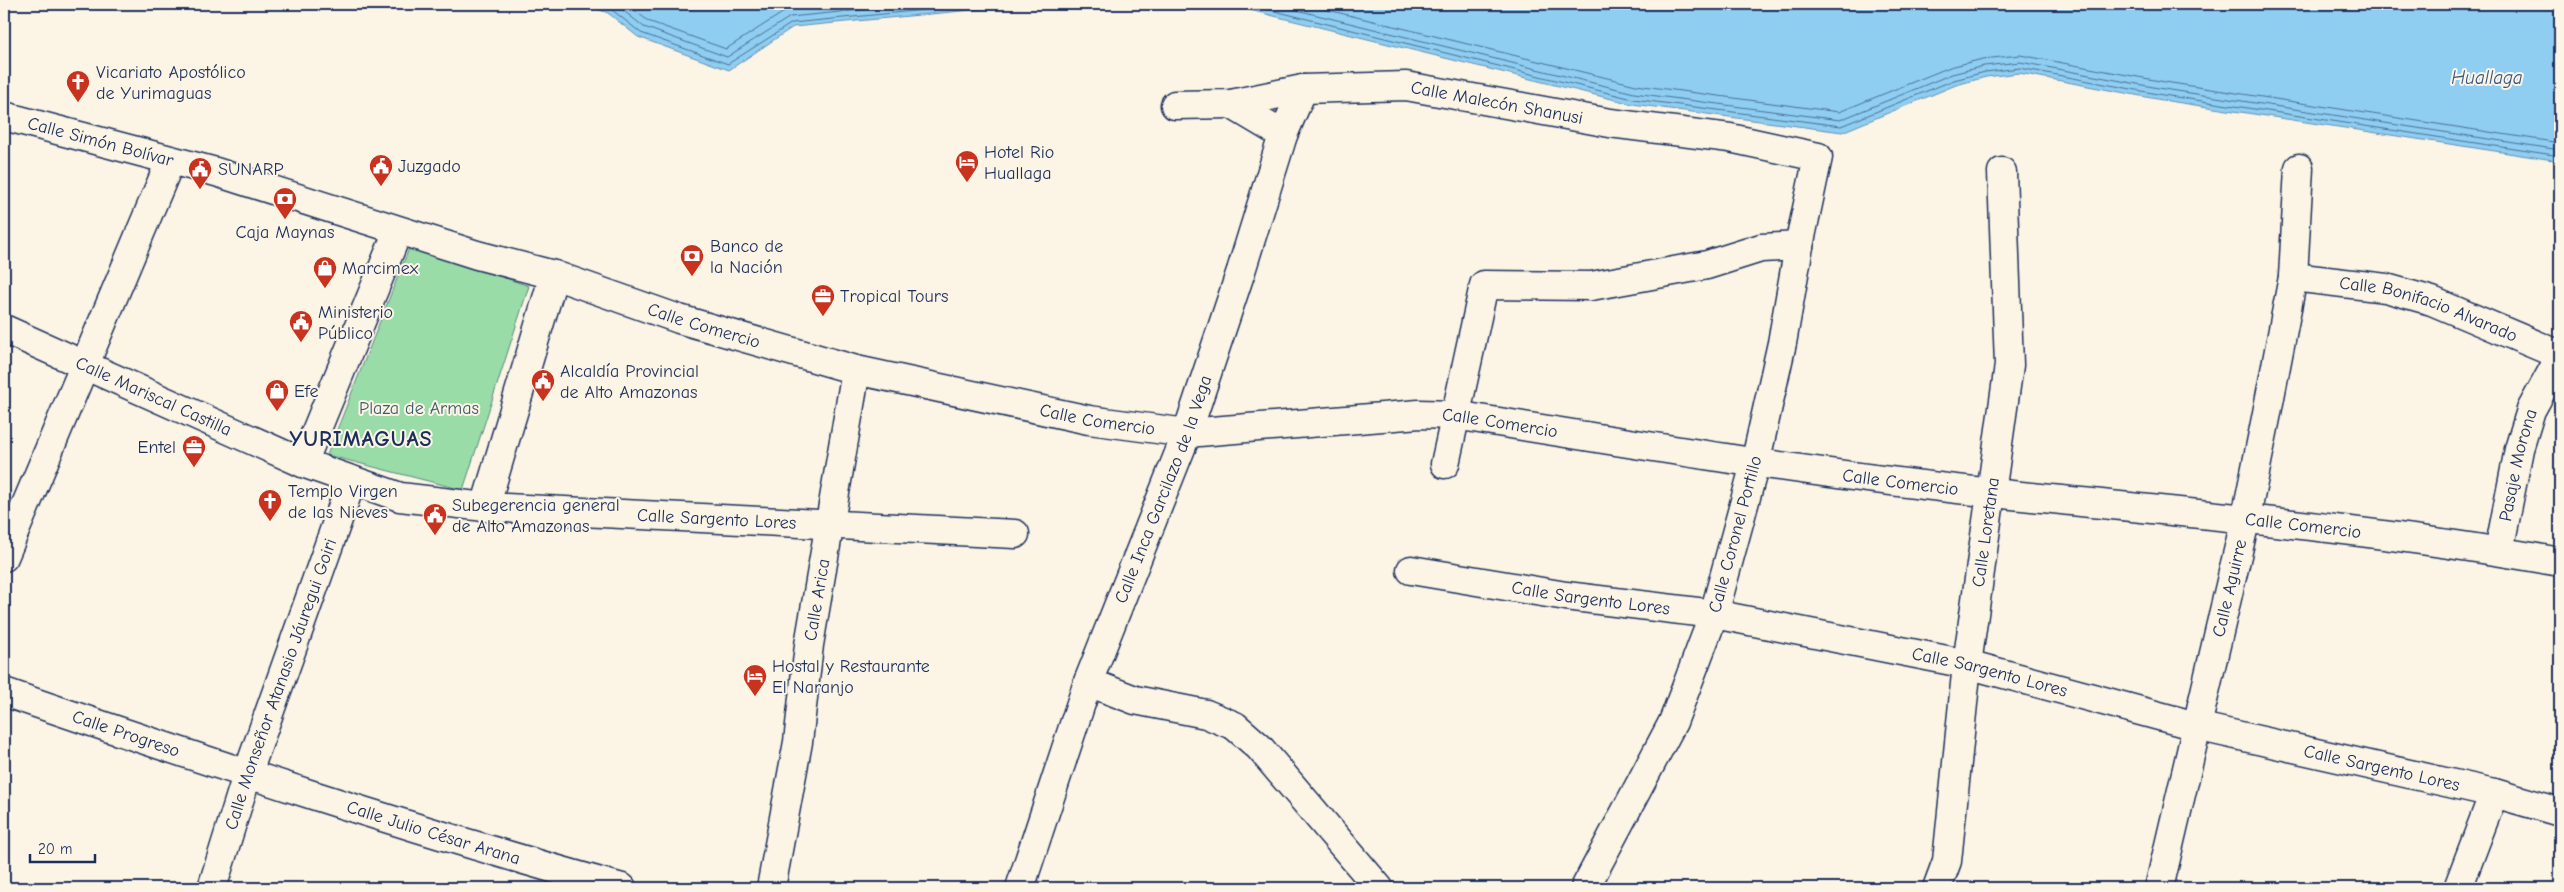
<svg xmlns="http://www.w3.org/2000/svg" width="2564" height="892" font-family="'Comic Neue',sans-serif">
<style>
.green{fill:#9adca7;stroke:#5a8682}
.water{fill:#8fcef0;stroke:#618eb6}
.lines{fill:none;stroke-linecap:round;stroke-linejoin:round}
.shore{stroke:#496f98;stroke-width:1}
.minor-casing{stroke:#1b2f5e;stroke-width:31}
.minor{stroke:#fcf5e5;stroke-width:28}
.labels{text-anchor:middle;stroke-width:4;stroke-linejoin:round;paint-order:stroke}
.poi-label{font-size:18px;fill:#1b2f5e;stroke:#fcf5e5;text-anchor:start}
.street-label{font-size:18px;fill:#1b2f5e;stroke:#fcf5e5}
.park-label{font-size:18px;fill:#3b5a70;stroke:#fcf5e5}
.water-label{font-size:19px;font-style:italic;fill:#385782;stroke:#fcf5e5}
.district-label{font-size:22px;font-weight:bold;letter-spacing:1px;fill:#1b2f5e;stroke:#fcf5e5}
</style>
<rect width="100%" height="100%" fill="#fcf5e5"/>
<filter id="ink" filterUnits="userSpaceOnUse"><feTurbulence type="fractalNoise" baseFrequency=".02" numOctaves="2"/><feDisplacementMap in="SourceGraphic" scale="10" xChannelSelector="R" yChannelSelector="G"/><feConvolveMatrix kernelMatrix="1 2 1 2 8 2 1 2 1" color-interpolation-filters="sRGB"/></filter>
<g filter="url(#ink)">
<path class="green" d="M410,246L529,286L463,490L327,455Z"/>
<path class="water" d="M584,4H1036L793,27L729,70L638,37L608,13Z
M1225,4H2560V161L2162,100L2019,73L1986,77L1956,85L1842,132L1632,104Z"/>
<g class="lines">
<path class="shore" d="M598,4L611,9L641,33L728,64L792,23L985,4
M615,4L644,27L727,57L790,17L920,4
M627,4L648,21L726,49L787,10L843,4
M1246,4L1633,99L1841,126L1954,80L1985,72L2020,68L2163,95L2560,156
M1272,4L1634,93L1840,120L1952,74L1984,66L2020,62L2164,89L2560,150
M1303,4L1636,85L1839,112L1950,67L1983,59L2020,55L2165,82L2560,143"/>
<g class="minor-casing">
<g id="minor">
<path d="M1231,104L1283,135"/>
<path id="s1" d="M1175,105L1231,104L1303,89L1406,86L1610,123L1730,138L1818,157L1799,246L1782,343L1755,464L1714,614L1673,722L1585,888"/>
<path id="s2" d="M4,116L216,172L477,255L554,275L679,319L856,370L1089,420L1187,433L1419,414L1455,415C1634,444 1813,474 1993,493C2182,513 2372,528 2560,562"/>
<path id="s3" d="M2293,277L2386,288L2432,301L2560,355"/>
<path id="s4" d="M4,329L303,463L400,497L485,507L1015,534"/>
<path d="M303,463L398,231"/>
<path d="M1445,464L1484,285L1591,286L1707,265L1761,248L1799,246"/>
<path d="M485,507L554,275"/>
<path id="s5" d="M2499,551L2519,449L2531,410L2560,357"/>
<path d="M4,557L170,162"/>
<path id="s6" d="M1411,570L1566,596L1714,614L1967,664L2196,726L2494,793L2560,812"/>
<path d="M1088,682L1135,700L1206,714L1235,726L1259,747L1379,888"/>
<path id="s7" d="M4,692C208,762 413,830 622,888"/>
<path id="s8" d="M212,888L247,775L352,480"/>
<path id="s9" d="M771,888L798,742L809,645L856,370"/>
<path id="s10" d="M1020,888L1088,682L1187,433L1241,271L1283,135L1303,89"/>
<path id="s11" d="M1937,888L1947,861L1967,664L2009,365L2002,172"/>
<path id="s12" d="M2159,888L2246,517L2266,418L2293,277L2299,168"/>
<path d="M2458,888L2494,793"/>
</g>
</g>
<use href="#minor" class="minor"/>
</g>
</g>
<defs>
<g id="church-pin" transform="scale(1.25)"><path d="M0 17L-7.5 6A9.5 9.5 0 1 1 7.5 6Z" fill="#c8321e" stroke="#fcf5e5"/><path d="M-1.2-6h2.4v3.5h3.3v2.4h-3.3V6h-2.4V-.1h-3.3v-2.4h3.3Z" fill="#fff"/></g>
<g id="hotel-pin" transform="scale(1.25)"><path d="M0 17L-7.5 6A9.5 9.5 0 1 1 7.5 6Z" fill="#c8321e" stroke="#fcf5e5"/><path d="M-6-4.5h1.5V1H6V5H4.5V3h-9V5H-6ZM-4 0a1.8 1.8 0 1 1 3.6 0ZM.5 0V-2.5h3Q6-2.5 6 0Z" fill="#fff"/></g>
<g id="civic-pin" transform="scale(1.25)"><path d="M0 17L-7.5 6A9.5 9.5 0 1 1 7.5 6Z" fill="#c8321e" stroke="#fcf5e5"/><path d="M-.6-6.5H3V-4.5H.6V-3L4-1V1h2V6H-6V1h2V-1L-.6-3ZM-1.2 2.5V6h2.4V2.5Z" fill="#fff"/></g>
<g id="bank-pin" transform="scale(1.25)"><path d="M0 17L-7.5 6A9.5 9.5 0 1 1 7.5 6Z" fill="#c8321e" stroke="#fcf5e5"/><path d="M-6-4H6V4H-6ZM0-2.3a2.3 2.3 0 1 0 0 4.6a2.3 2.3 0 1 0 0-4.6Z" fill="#fff"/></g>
<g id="shop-pin" transform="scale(1.25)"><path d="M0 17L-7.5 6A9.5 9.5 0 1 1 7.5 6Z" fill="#c8321e" stroke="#fcf5e5"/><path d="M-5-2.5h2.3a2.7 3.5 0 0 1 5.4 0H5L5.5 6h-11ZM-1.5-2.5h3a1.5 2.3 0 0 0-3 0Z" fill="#fff"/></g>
<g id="office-pin" transform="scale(1.25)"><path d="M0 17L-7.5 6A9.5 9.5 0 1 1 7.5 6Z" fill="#c8321e" stroke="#fcf5e5"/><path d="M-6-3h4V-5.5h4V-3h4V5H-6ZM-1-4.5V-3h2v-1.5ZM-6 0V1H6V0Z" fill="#fff"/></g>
</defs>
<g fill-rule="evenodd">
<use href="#church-pin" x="78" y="82"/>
<use href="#hotel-pin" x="967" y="162"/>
<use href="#civic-pin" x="381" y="166"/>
<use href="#civic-pin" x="200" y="169"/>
<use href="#bank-pin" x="285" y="199"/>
<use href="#bank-pin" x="692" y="256"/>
<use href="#shop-pin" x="325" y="268"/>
<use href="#office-pin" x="823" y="296"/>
<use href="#civic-pin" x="301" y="322"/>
<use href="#civic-pin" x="543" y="381"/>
<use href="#shop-pin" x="277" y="391"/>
<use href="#office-pin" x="194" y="447"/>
<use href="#church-pin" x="270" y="501"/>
<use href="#civic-pin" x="435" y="515"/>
<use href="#hotel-pin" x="755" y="676"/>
</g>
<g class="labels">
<g class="poi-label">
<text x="96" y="78">Vicariato Apostólico<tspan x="96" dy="21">de Yurimaguas</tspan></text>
<text x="984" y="158">Hotel Rio<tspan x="984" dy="21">Huallaga</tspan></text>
<text x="398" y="172">Juzgado</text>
<text x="218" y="175">SUNARP</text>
<text x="285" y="238" text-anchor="middle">Caja Maynas</text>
<text x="710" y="252">Banco de<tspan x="710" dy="21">la Nación</tspan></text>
<text x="342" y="274">Marcimex</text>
<text x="840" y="302">Tropical Tours</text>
<text x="318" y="318">Ministerio<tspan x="318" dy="21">Público</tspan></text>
<text x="560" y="377">Alcaldía Provincial<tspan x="560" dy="21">de Alto Amazonas</tspan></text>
<text x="294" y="397">Efe</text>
<text x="176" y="453" text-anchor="end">Entel</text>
<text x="288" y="497">Templo Virgen<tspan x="288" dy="21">de las Nieves</tspan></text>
<text x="452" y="511">Subegerencia general<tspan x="452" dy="21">de Alto Amazonas</tspan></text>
<text x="772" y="672">Hostal y Restaurante<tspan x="772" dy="21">El Naranjo</tspan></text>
</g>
<g class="street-label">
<text dy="6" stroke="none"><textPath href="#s1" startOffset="325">Calle Malecón Shanusi</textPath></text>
<text dy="6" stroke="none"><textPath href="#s2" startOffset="100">Calle Simón Bolívar</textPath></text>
<text dy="6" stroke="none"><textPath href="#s3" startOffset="140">Calle Bonifacio Alvarado</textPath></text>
<text dy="6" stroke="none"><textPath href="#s2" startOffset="731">Calle Comercio</textPath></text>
<text dy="6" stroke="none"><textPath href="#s4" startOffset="164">Calle Mariscal Castilla</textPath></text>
<text dy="6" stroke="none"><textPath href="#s2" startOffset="1136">Calle Comercio</textPath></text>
<text dy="6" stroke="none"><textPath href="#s2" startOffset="1541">Calle Comercio</textPath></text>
<text dy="6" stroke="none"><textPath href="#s5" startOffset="88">Pasaje Morona</textPath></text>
<text dy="6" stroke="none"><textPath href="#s2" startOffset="1946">Calle Comercio</textPath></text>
<text dy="6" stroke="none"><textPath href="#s10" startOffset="424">Calle Inca Garcilazo de la Vega</textPath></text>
<text dy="6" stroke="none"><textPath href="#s4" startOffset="748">Calle Sargento Lores</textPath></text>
<text dy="6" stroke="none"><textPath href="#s2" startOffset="2351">Calle Comercio</textPath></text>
<text dy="6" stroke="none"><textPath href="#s11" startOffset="360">Calle Loretana</textPath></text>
<text transform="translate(1735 534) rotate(-75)" y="6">Calle Coronel Portillo</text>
<text dy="6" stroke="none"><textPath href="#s12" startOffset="308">Calle Aguirre</textPath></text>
<text dy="6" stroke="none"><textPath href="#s6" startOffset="182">Calle Sargento Lores</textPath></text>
<text dy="6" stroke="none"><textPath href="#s9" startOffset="292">Calle Arica</textPath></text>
<text dy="6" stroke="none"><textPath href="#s6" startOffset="588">Calle Sargento Lores</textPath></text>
<text dy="6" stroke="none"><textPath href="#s8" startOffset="215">Calle Monseñor Atanasio Jáuregui Goiri</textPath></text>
<text dy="6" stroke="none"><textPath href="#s7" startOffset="129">Calle Progreso</textPath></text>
<text dy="6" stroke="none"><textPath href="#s6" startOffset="992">Calle Sargento Lores</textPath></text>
<text dy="6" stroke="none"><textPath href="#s7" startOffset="452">Calle Julio César Arana</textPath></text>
</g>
<g class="park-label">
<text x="419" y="414">Plaza de Armas</text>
</g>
<g class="water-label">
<text x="2487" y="84">Huallaga</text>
</g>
<g class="district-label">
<text x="361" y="446">YURIMAGUAS</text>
</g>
</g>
<rect width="2564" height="892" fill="none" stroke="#fcf5e5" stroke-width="20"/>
<rect x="10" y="10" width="2544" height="872" fill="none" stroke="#1b2f5e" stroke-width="2" filter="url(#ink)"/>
<path d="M30 854v8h65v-8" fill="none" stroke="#1b2f5e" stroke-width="2.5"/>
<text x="38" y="854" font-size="15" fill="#1b2f5e" stroke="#fcf5e5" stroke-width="4" paint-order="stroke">20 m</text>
</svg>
